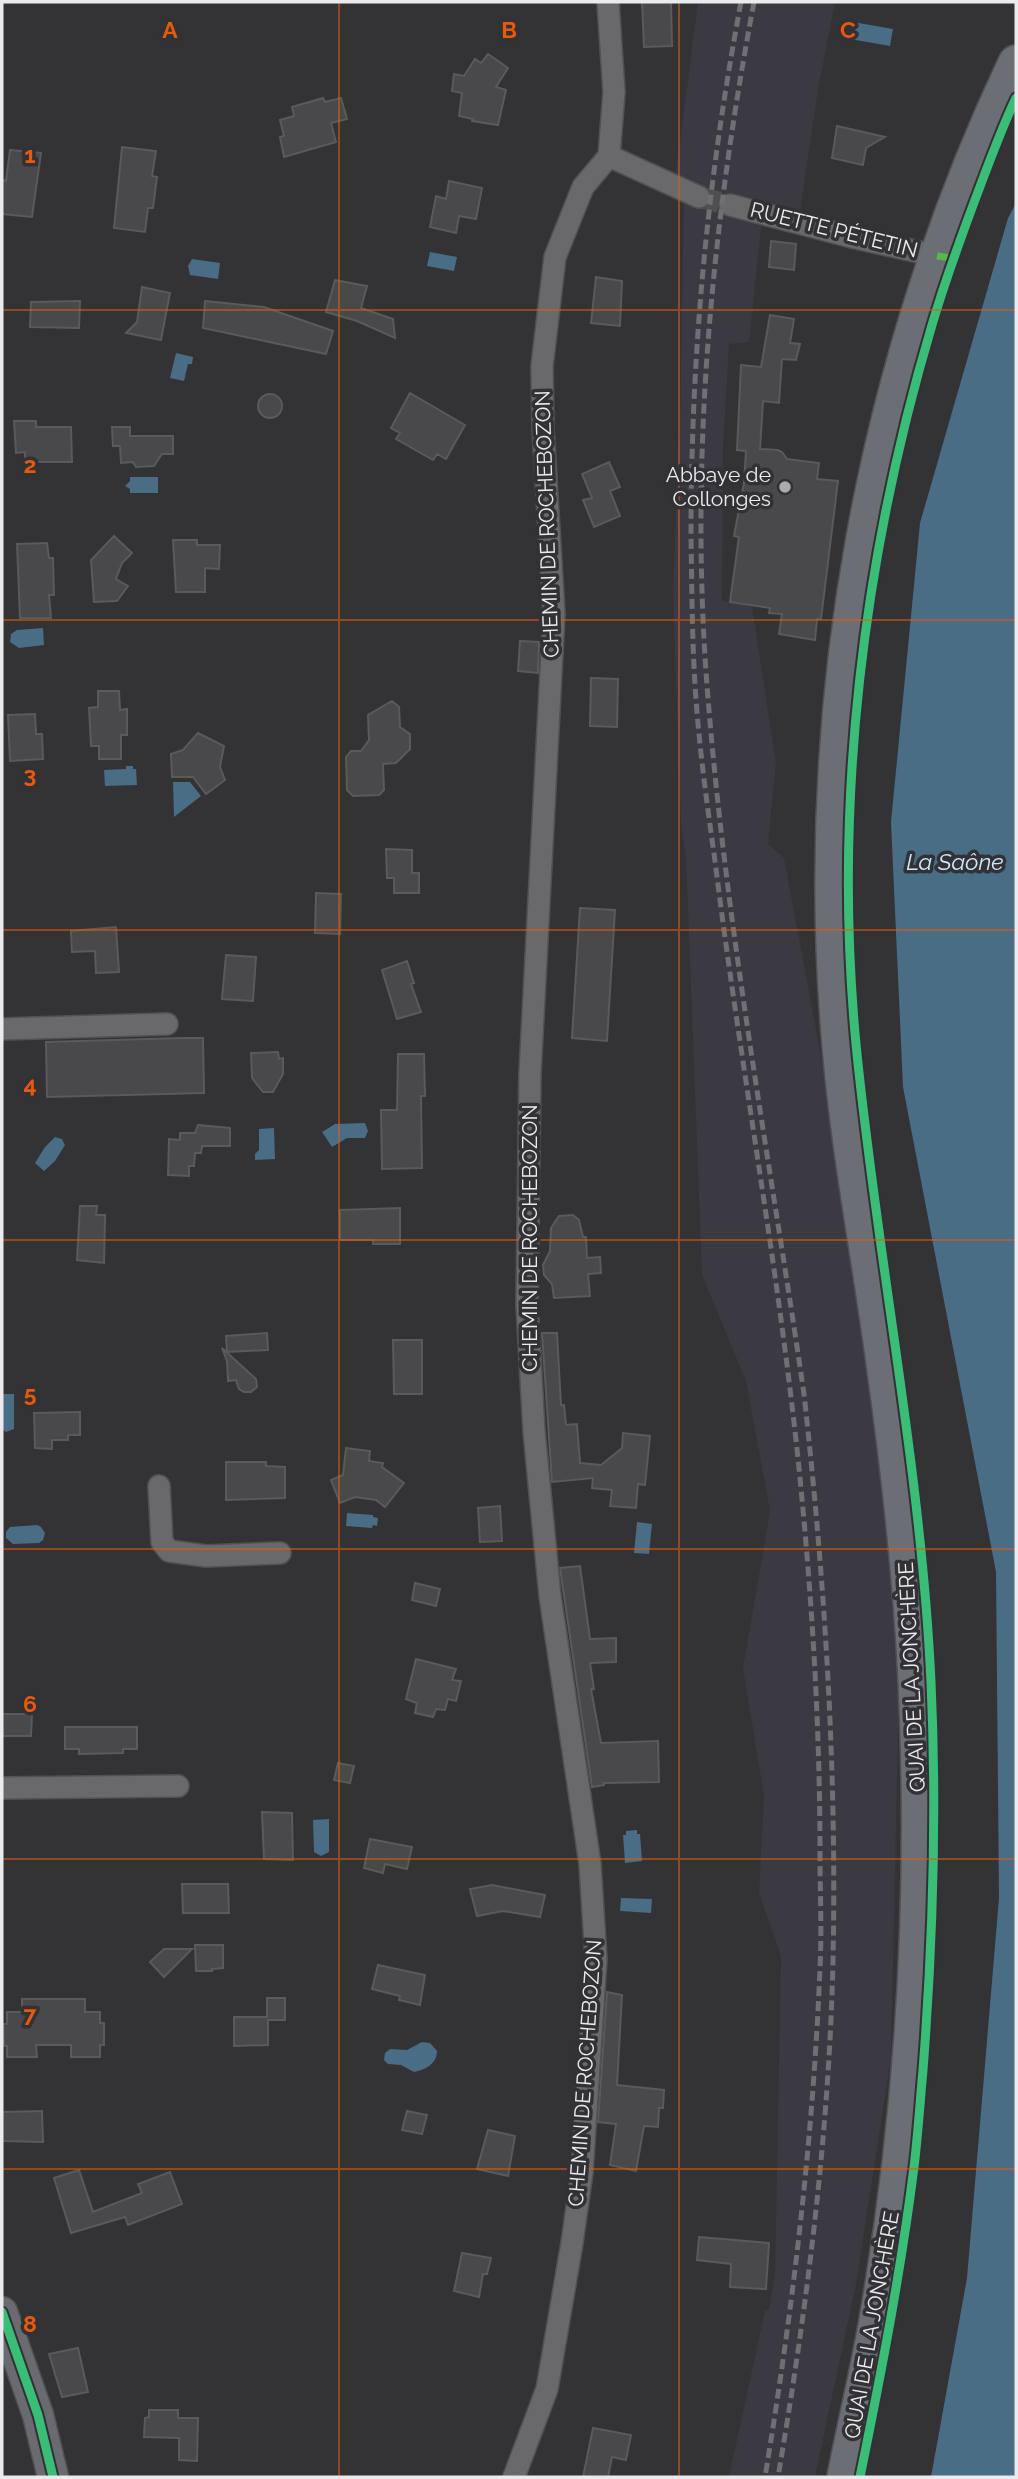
<svg xmlns="http://www.w3.org/2000/svg" width="1018" height="2479" font-family="Raleway,sans-serif">
<style>
.built{fill:#3b3a42}
.water{fill:#486d85}
.building{fill:#49484a;stroke:#5a595b;stroke-width:2}
.lines{fill:none;stroke-linecap:round;stroke-linejoin:round}
.street-tunnel{stroke:#4f4e50;stroke-width:21;stroke-dasharray:21 10;stroke-linecap:butt}
.street-casing{stroke:#515052;stroke-width:24}
.secondary-casing{stroke:#515052;stroke-width:33}
.primary-casing{stroke:#515052;stroke-width:38}
.street{stroke:#69686a;stroke-width:21}
.secondary{stroke:#6a6b70;stroke-width:30}
.primary{stroke:#6b6e75;stroke-width:35}
.rail{stroke:#706f71;stroke-width:5;stroke-dasharray:10 5;stroke-linecap:butt}
.quiet{stroke:#58b947;stroke-width:7;stroke-dasharray:14 7;stroke-linecap:butt}
.cycleway-casing{stroke:#323135;stroke-width:13}
.cycleway{stroke:#3abd76;stroke-width:9}
.grid{fill:none;stroke:#e8590c;stroke-width:2;stroke-opacity:0.55}
.poi-dot{fill:#abaaac;stroke:#323135;stroke-width:2.5}
.labels{text-anchor:middle;stroke-width:7;stroke-linejoin:round;paint-order:stroke}
.street-label{font-size:21px;fill:#ebeaed;stroke:#323135}
.poi-label{font-size:21px;fill:#ebeaed;stroke:#323135;text-anchor:end}
.water-label{font-size:23px;font-style:italic;fill:#cee8fa;stroke:#323135}
.grid-label{font-size:23px;text-anchor:middle;font-weight:bold;fill:#e8590c;stroke:#323135;stroke-width:7;stroke-linejoin:round;paint-order:stroke}
</style>
<rect width="100%" height="100%" fill="#333234"/>
<path class="built" d="M698,2H835L818,90L799,218L762,220L749,342L729,344L723,448L722,601L752,606L776,763L768,844L784,858L839,1152L879,1437L899,1684L891,2058L856,2284L815,2477H729L765,2310H769L775,2275L781,1956L759,1893L764,1796L743,1668L770,1511L746,1381L702,1275L686,857L681,825L673,592L680,418L684,197L675,181Z"/>
<path class="water" d="M853,22L893,29L890,46L850,39Z
M1016,203V2477H931L967,2278L999,1898L996,1572L903,1087L891,822L920,523L1008,218Z
M430,252L457,257L454,271L427,266Z
M192,259L220,263L218,279L190,275L188,266Z
M176,353L193,357L192,364H188L184,381L170,378Z
M130,477H158V493H130V489L125,486L130,481Z
M43,628L44,645L19,648L10,642L11,634L17,630Z
M126,766H133V769H136L137,785L105,786L104,770L126,769Z
M173,782H190L201,796L174,817Z
M365,1123L368,1131L365,1138H347L332,1147L322,1132L335,1124Z
M274,1128L275,1159L255,1160V1154L259,1150V1129Z
M55,1137L62,1139L65,1145L55,1161L44,1171L35,1163L45,1147Z
M2,1394H14V1429L6,1432L2,1429Z
M347,1513L373,1515V1517L378,1518L377,1526L373,1525L372,1528L346,1526Z
M637,1522L652,1524L649,1554L634,1553Z
M37,1525L41,1527L45,1533L43,1540L39,1543L13,1544L6,1538V1532L10,1527Z
M329,1819V1852L321,1856L314,1852L313,1820Z
M637,1830V1834H640L642,1861L625,1863L623,1835H626V1831Z
M621,1898L652,1899L651,1913L620,1911Z
M422,2042L430,2043L437,2051C437,2064 425,2070 414,2072L401,2065L388,2064L384,2060L385,2053L390,2049L407,2050Z"/>
<path class="building" d="M642,2H671L672,46L644,47Z
M488,54L508,68L496,87L506,90L498,125L472,121L473,119L459,116L462,93L452,91L454,74L464,76L475,59L481,63Z
M323,98L325,102L341,98L347,119L331,123L336,142L284,157L280,137L284,136L280,120L294,116L292,107Z
M837,126L885,137L866,148L863,165L832,158Z
M122,147L156,151L152,176L157,177L153,208H148L145,232L114,228Z
M10,150L41,153L32,217L2,214V180L6,181Z
M449,181L482,188L476,219L459,216L456,233L430,227L436,196L446,199Z
M771,241L796,244L794,270L769,267Z
M596,277L622,281L620,326L591,323Z
M335,280L367,286L361,308L393,319L395,338L357,321L326,312Z
M142,287L170,293L161,340L126,333L137,322Z
M80,301L79,328L30,327L31,302Z
M205,301L264,307L333,331L326,354L203,328Z
M770,315L794,319L790,343L800,344L796,360L782,359L779,403L763,401L760,449L778,450L782,452L787,459L819,463L817,479L838,481L821,619H817L815,640L779,634L782,614L769,613L770,608L730,602L739,537L734,536L744,483L746,451L737,450L741,365L761,367Z
M410,393L465,425L446,459L437,454L433,460L396,439L400,433L391,428Z
M258 406a12 12 0 1 1 24 0a12 12 0 1 1-24 0Z
M14,421H36V427H71L72,462H25V452L16,453Z
M112,427H130V436H173V454H162L154,466L136,467L133,462L121,463L120,446H113Z
M609,462L620,487L610,491L620,516L594,527L583,500L592,498L582,474Z
M114,536L132,553L122,563L116,579L128,586L117,601L94,602L91,560Z
M173,540H197V545H220L219,569L205,568V592H176Z
M47,543L49,558H53L54,595H49L51,618H20L17,544Z
M520,641L539,642L538,673L518,671Z
M591,678L618,679L617,727L590,726Z
M98,691H119L120,710L127,709V735H121V759H99V746H91L89,708L98,707Z
M392,701L399,707L400,727L410,734V749L396,763L383,764L384,790L379,795L353,796L347,790L346,757L351,751H361L369,740L368,715Z
M35,714L36,734H42L43,759L10,761L8,715Z
M198,733L224,746L220,767L225,780L206,794L193,777H172L171,754L183,750Z
M386,849L412,850V873H419V893H394V878H387Z
M316,893L341,894L340,934L315,933Z
M580,908L615,910L607,1041L572,1038Z
M116,927L119,972L96,973L95,951L72,952L71,931Z
M226,955L256,957L253,1001L222,999Z
M407,961L414,983L411,984L421,1012L397,1019L382,970Z
M182,1038H203L204,1093L47,1097L46,1042Z
M278,1052L279,1059L283,1058V1074L273,1092H263L252,1078L251,1053Z
M398,1054H424L425,1096H421L422,1168L382,1169L381,1110H397Z
M198,1125L230,1128V1146H202L201,1153H195L194,1166H189V1176L168,1175L169,1139L180,1140V1133H195Z
M80,1206H97L96,1215H105L104,1263L77,1260Z
M400,1208V1244H373V1240H340V1210Z
M573,1215L579,1220L583,1237H586L587,1258L600,1257L601,1273L588,1274L590,1296L554,1298L552,1284L544,1275L543,1265L550,1251L551,1228L559,1216Z
M267,1333L268,1350L227,1352L226,1336Z
M542,1333H557L561,1405H564L566,1425L577,1424L580,1463L601,1465L622,1448L623,1433L650,1436L645,1485L638,1484L636,1508L610,1506L612,1490L592,1488L593,1478L552,1482Z
M393,1340H422V1394H394Z
M222,1348L256,1379L257,1387L251,1392H244L239,1389L236,1380L228,1381L227,1361Z
M80,1412V1435H68V1440H52V1449L35,1448L34,1413Z
M346,1448L370,1451L369,1461L383,1463L382,1467L404,1483L385,1507L376,1500L355,1497L340,1503L331,1480L343,1475Z
M226,1462H266V1466L285,1467V1498L226,1500Z
M500,1506L502,1541L480,1542L478,1508Z
M580,1566L590,1639L616,1638V1662L590,1663L594,1689H591L601,1743L658,1741L659,1782L604,1783V1785L592,1787L560,1568Z
M415,1583L440,1589L436,1606L412,1600Z
M416,1659L456,1669L452,1680L461,1681L456,1701L448,1699L445,1710L436,1709L433,1717L415,1713L417,1703L406,1699Z
M2,1714H32L31,1736H2Z
M65,1727H137V1749H123V1753L79,1754V1749H65Z
M338,1763L354,1766L350,1783L334,1780Z
M262,1812L292,1813L293,1860L264,1859Z
M370,1839L412,1847L407,1869L385,1864L383,1873L364,1868Z
M182,1884H228L229,1913H183Z
M492,1885L545,1895L540,1917L503,1911L477,1916L470,1889Z
M195,1945H223V1968L212,1969V1971H196Z
M164,1949H192L164,1977L150,1962Z
M378,1965L425,1975L420,2005L399,2000L400,1996L372,1989Z
M607,1992L622,1995L617,2085L664,2090L663,2108H659L658,2127L644,2126L636,2171L610,2165L616,2124L598,2122Z
M267,1998H285V2020H268V2045L234,2046V2017H267Z
M22,1999H85V2012H100V2023H104V2045H100V2057H71V2045H36L37,2057H7V2046H4L3,2024H7V2012H22Z
M42,2111L43,2142L2,2141V2112Z
M407,2111L427,2115L422,2134L402,2130Z
M488,2130L515,2136L508,2176L477,2169Z
M79,2170L93,2212L142,2193L138,2184L170,2172L182,2204L128,2225L125,2217L71,2233L54,2178Z
M699,2237L769,2243L766,2289L730,2287L731,2264L697,2260Z
M462,2253L491,2258L487,2274H483L479,2297L454,2291Z
M78,2348L88,2392L62,2397L49,2354Z
M149,2410H178V2418H198L197,2461L179,2460V2438L144,2437L145,2418L149,2417Z
M593,2428L631,2435L626,2460L612,2457L608,2477H583Z"/>
<g class="lines">
<path class="street-tunnel" d="M699,197L730,205"/>
<g class="street-casing">
<path id="street" d="M609,156L699,197
M730,205L852,237L937,256
M2,1029L167,1024
M159,1486L162,1542L169,1551L206,1556L280,1553
M2,1788L178,1786
M514,2477L547,2389L572,2243L582,2172L596,1959L590,1864L550,1596L534,1431L527,1305L530,1073L554,614L543,429L542,366L555,257L583,187L609,156L614,92L608,2"/>
</g>
<g class="secondary-casing">
<path id="secondary" d="M2,2312L38,2415L53,2477"/>
</g>
<g class="primary-casing">
<path id="primary" d="M845,2477C855,2425 868,2373 877,2320C914,2110 926,1895 916,1682C911,1576 899,1469 884,1363C870,1258 849,1153 840,1046C811,711 872,367 1016,63"/>
</g>
<use href="#street" class="street"/>
<use href="#secondary" class="secondary"/>
<use href="#primary" class="primary"/>
<path class="rail" d="M741,2C707,182 691,353 691,536C692,595 692,654 697,712C701,761 708,811 715,861C740,1063 778,1265 799,1468C812,1597 820,1726 820,1855C820,1893 822,1930 820,1968C813,2139 793,2308 765,2477
M754,2C710,235 688,473 709,710C728,939 771,1167 804,1394C825,1583 837,1771 833,1961C829,2134 807,2307 778,2477"/>
<path class="quiet" d="M937,256L952,258"/>
<g class="cycleway-casing">
<path id="cycleway" d="M2,2312L38,2415L53,2477
M860,2477C881,2374 901,2271 914,2167C918,2135 920,2102 923,2070C933,1941 937,1812 931,1682C921,1468 877,1258 856,1044C833,803 863,557 932,325C947,274 965,226 984,176C994,150 1004,123 1016,98"/>
</g>
<use href="#cycleway" class="cycleway"/>
</g>
<path class="grid" d="M339,2V2477M679,2V2477M2,310H1016M2,620H1016M2,930H1016M2,1240H1016M2,1549H1016M2,1859H1016M2,2169H1016"/>
<circle class="poi-dot" cx="785" cy="487" r="7"/>
<g class="labels">
<g class="street-label">
<text transform="translate(834 230) rotate(14)" y="7">RUETTE PÉTETIN</text>
<text transform="translate(547 524) rotate(-92)" y="7">CHEMIN DE ROCHEBOZON</text>
<text transform="translate(530 1238) rotate(-90)" y="7">CHEMIN DE ROCHEBOZON</text>
<text transform="translate(912 1677) rotate(-93)" y="7">QUAI DE LA JONCHÈRE</text>
<text transform="translate(585 2073) rotate(-86)" y="7">CHEMIN DE ROCHEBOZON</text>
<text transform="translate(872 2325) rotate(-80)" y="7">QUAI DE LA JONCHÈRE</text>
</g>
<g class="poi-label">
<text x="771" y="482">Abbaye de<tspan x="771" dy="24">Collonges</tspan></text>
</g>
<g class="water-label">
<text x="955" y="870">La Saône</text>
</g>
</g>
<g class="grid-label">
<text x="170" y="38">A</text>
<text x="509" y="38">B</text>
<text x="848" y="38">C</text>
<text x="30" y="163">1</text>
<text x="30" y="473">2</text>
<text x="30" y="783">3</text>
<text x="30" y="1093">4</text>
<text x="30" y="1402">5</text>
<text x="30" y="1712">6</text>
<text x="30" y="2022">7</text>
<text x="30" y="2332">8</text>
</g>
<rect width="1018" height="2479" fill="none" stroke="#ebeaed" stroke-width="7"/>
</svg>
